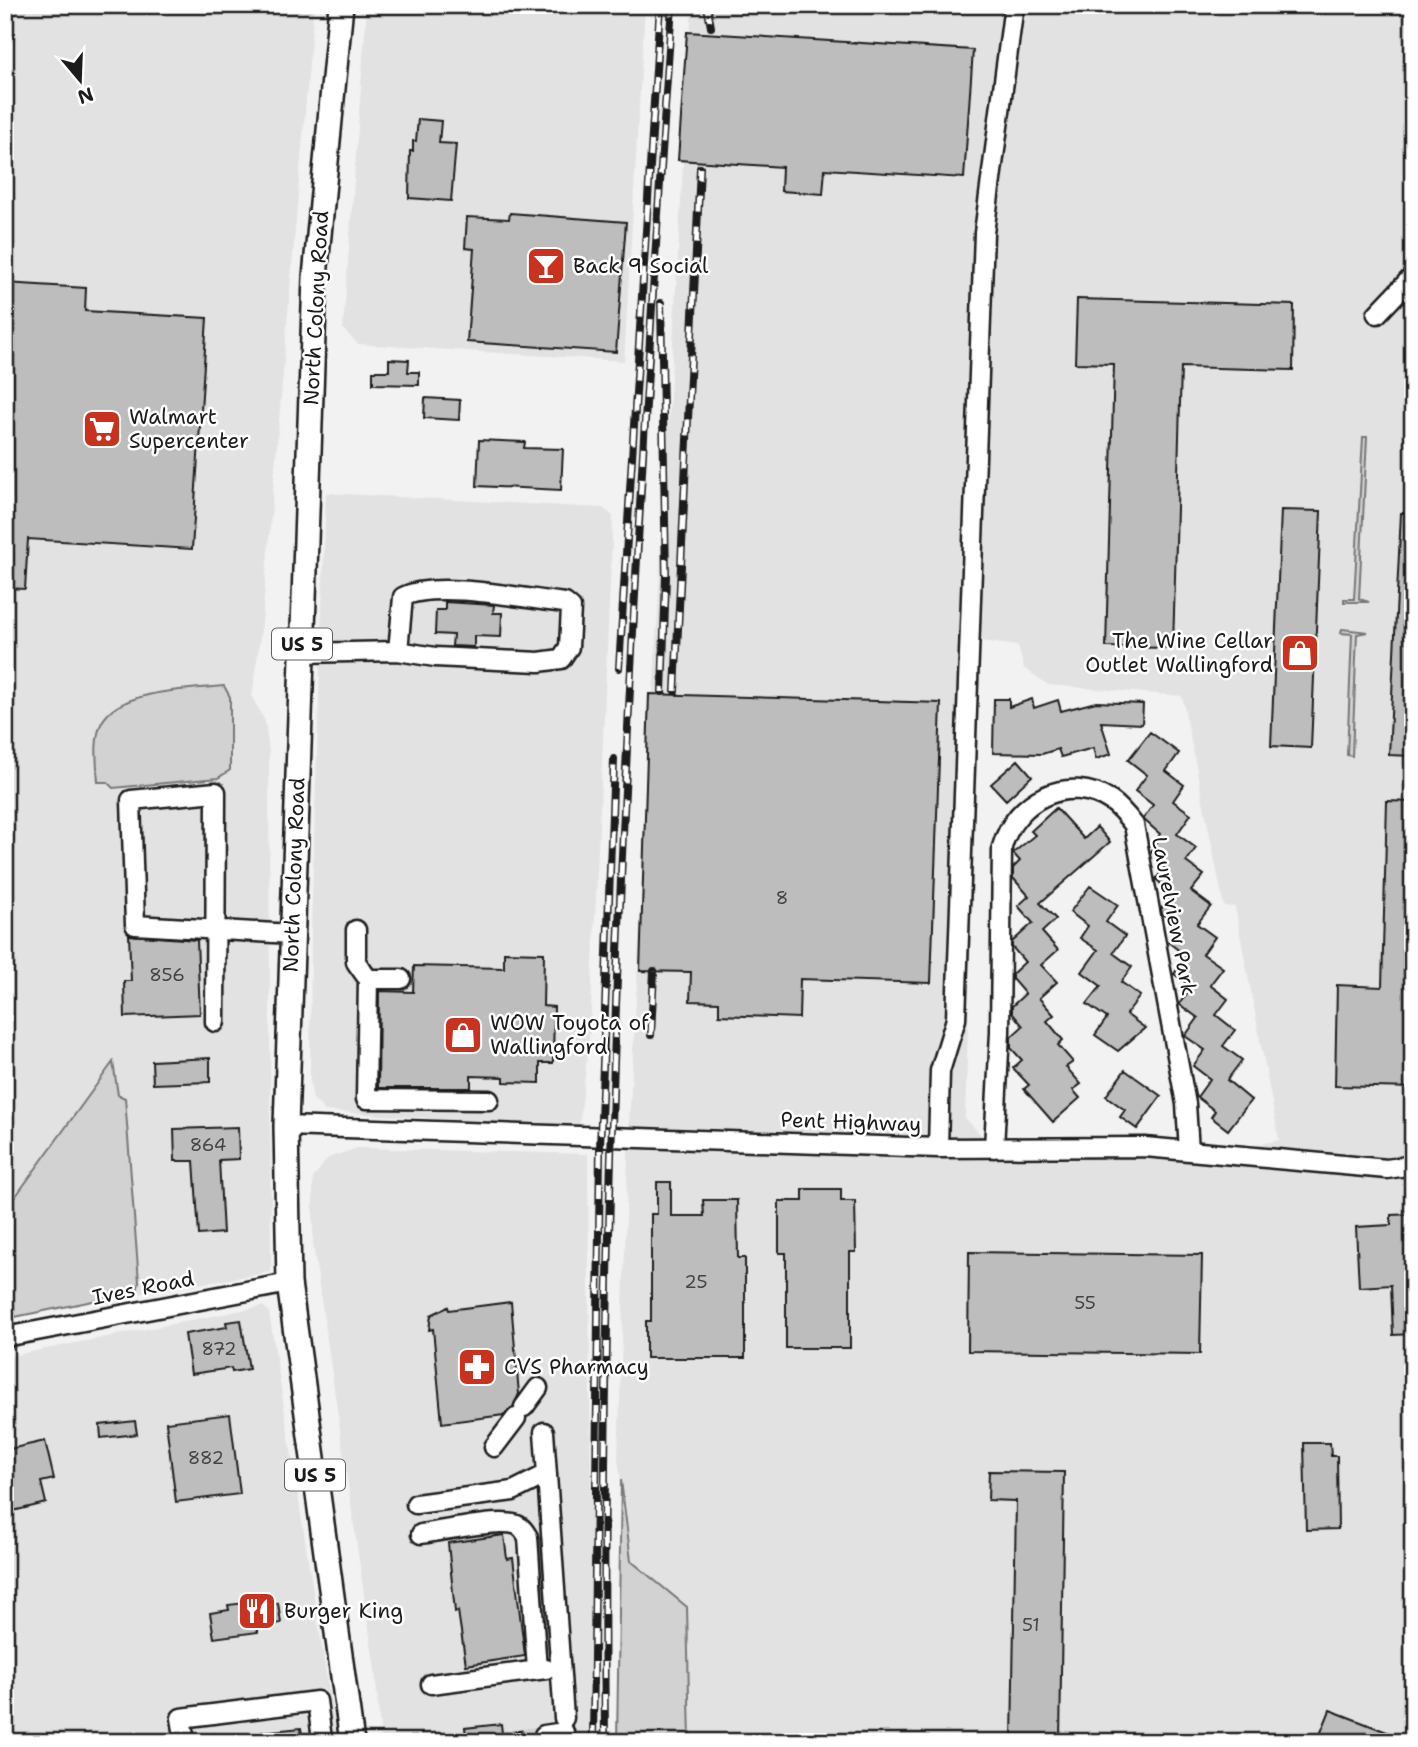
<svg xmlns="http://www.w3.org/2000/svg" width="1418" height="1747" font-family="'Shantell Sans',sans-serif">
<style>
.built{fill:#e2e2e2;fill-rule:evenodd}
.green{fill:#d2d2d2;stroke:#777;stroke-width:2}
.building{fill:#bdbdbd;stroke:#1c1c1c;stroke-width:2}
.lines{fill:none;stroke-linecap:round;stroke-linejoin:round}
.minor-tunnel{stroke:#d2d2d2;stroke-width:18;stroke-dasharray:18 9;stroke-linecap:butt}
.minor-casing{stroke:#1c1c1c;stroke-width:23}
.major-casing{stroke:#1c1c1c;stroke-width:28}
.minor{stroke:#fff;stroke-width:18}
.major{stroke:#fff;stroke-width:23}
.rail-casing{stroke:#1c1c1c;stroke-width:8}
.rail{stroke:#fff;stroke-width:5;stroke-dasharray:16;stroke-linecap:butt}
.labels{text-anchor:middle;stroke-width:5;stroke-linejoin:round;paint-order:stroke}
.number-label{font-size:18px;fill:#444}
.shield{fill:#fff;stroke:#606060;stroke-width:2}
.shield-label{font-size:19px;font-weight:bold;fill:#1c1c1c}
.poi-label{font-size:21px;fill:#1c1c1c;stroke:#fff;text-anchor:start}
.street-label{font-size:21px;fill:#1c1c1c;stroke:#fff}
</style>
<rect width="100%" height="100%" fill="#f2f2f2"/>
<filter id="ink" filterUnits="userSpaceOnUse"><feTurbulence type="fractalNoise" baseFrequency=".0143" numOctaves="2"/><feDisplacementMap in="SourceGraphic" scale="14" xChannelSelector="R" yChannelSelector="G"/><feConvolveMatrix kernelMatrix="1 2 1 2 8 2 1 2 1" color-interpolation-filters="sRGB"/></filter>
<g filter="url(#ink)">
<path class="built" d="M5,5H314L262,622L252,697L265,721L269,752L271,1272L132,1295L137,1292L139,1282L125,1099L118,1095L113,1063L5,1211Z
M367,5H645L624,361L358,344L343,329Z
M692,5H1413V1742H690L687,1607L631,1561L618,1459L629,1123ZM981,641L1018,646L1024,668L1048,685L1182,696L1224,906L1235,907L1279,1140L1252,1146L983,1137L965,1118Z
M326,493L603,508L613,516L590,1031L579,1129L325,1111L313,1099L310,1081L311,929Z
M357,1148L588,1154L593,1742H381L375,1670L313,1244V1178L328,1158Z
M263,1306L269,1312L337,1742H5V1357Z"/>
<path class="green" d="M1363,437H1367L1359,599L1369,602H1344V599H1354Z
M1342,629L1368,632L1357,634L1352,756L1347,755L1352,634L1341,633Z
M224,686L230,697V770L218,778L113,788L107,782H98C97,764 93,739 102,722C120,689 190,690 224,686Z
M113,1062L118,1095L125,1098L139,1282L137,1292L5,1319V1211Z
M621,1480L631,1561L687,1607L690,1742H617Z"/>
<path class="building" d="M687,32L973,50L964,178L825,169L823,194L781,191L782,167L678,160Z
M418,119L441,121L439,143L456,144L451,201L409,198L410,151H413V141H416Z
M510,213L626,222L616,352L467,342L474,249L465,248L467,217L509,219Z
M5,283L86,288L85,311L207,318L192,549L28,539L25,589L5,588Z
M1077,299L1294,305L1293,370L1181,367L1173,648L1106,647L1114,364L1075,363Z
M389,359L409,360L408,372H419V385L373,384V371H389Z
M425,398L460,400L459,420L424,418Z
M479,440L525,442L524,448L563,449L561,490L477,486Z
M1281,510L1321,511L1311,748L1271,746Z
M1401,513H1413V756L1389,755Z
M445,602L494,605L493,613H502L501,637L474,636V647L452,646L453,635L435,634L436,610H445Z
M649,694L941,703L931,983L800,979L799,1018L719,1015V1002L690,1001L691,972L640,971Z
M994,699H1009V707L1032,699L1034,708L1058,700L1061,711L1096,702L1143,704L1142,724L1101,722L1111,754L1096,759L1093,748L1061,757L1058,749L1042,754L993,753Z
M1150,732L1179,753L1166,771L1184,785L1173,801L1191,814L1177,834L1196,848L1186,862L1204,875L1191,891L1211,906L1197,924L1215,937L1203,954L1223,968L1210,985L1228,999L1216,1015L1235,1030L1223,1046L1242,1060L1227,1080L1251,1100L1228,1130L1211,1117L1215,1111L1197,1097L1210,1079L1193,1066L1205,1050L1185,1036L1198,1018L1179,1004L1192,987L1174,974L1186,956L1168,942L1179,927L1162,914L1161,909L1172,895L1156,879L1167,864L1151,852L1160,834L1143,819L1153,805L1135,791L1147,775L1128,760Z
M1018,760L1032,776L1006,800L991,784Z
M1387,801L1413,802V1088L1335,1086L1337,985L1382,987Z
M1056,808L1084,839L1097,827L1110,842L1040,903L1056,919L1042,932L1058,950L1041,965L1057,982L1039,998L1054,1015L1047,1021L1063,1040L1058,1045L1073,1062L1066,1067L1081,1084L1073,1090L1080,1098L1053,1122L1024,1089L1029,1085L1013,1068L1022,1060L1011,1048V1037L1023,1026L1012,1013V1006L1025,994L1012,979V974L1025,962L1012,947V942L1033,923L1018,906L1029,896L1013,878V868L1020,861L1013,853L1035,835L1031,831Z
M1090,886L1118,905L1106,922L1125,936L1113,953L1132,967L1121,982L1140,996L1126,1014L1145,1028L1118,1051L1095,1035L1107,1018L1087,1004L1101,986L1082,972L1098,950L1080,938L1088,926L1070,912Z
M129,935L197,940L200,1014L125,1017L124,981H131Z
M504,952L544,953L543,1006L554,1007L553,1063H540V1083L504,1082V1077L471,1076V1088H378L379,991L413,992L414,966L504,968Z
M210,1058V1082L153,1084L152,1061Z
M1125,1070L1161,1096L1137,1129L1120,1117L1125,1110L1106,1096Z
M238,1127L239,1159L219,1160L223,1233L199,1235L194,1161H175L174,1129Z
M657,1182H671V1216H704L703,1200H737L738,1258H745V1358H646V1321H651V1214H657Z
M803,1189H841V1201H855L856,1252H850V1348H786V1253H779V1201H803Z
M1413,1214V1334L1393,1335L1391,1285L1359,1287L1356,1227L1391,1225V1215Z
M969,1252L1202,1255L1200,1354L968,1351Z
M511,1302L519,1394L513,1407L504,1415L442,1423L433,1329L429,1330L431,1315L448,1307L449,1310Z
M241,1320L249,1369L232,1372L231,1368L191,1374L185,1334L227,1327L226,1322Z
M230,1414L240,1494L176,1502L166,1422Z
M135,1421L137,1434L101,1438L100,1425Z
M45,1441L54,1479L41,1482L46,1503L5,1513V1450Z
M1304,1443H1330L1331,1456H1337L1338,1529L1306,1530Z
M989,1471L1064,1472L1060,1742H1012L1016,1501L988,1500Z
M504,1535L507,1559L513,1558L525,1656L466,1665L458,1611L455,1612L448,1543Z
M245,1603V1608L278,1603L281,1623L258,1627V1632L214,1638L210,1613L229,1610L228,1605Z
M1330,1710L1410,1741L1409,1742H1317Z
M501,1724L503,1742H467L465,1728Z
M301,1728L303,1742H262V1732Z
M535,1729V1742H503V1733Z"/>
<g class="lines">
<path class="minor-tunnel" d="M497,1742L544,1735"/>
<g class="minor-casing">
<path id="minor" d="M1377,314L1413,276
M302,653L398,651L435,657L539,662L561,659L569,647L571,608L565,603C527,599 434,580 403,597L398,651
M356,930V962L368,979L366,1099L489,1100
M368,979H401
M215,1022L216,792L131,800L135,925L292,934
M286,1126L938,1148L1145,1147L1387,1169L1413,1165
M938,1148L940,1071L956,1019L984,233L1014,5
M994,1148L1000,1032L1002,847C1015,800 1068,773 1111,801C1120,807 1127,816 1134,825L1186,1104L1189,1151
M5,1337L289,1283
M524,1407L538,1388
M544,1432L564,1718
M494,1447L516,1418
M416,1504L513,1491L547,1474
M421,1534C441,1531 501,1518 517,1525C522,1527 525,1532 528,1537L537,1670
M431,1684L546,1669
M544,1735L564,1732
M185,1742L181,1718L317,1701L322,1739"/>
</g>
<g class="major-casing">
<path id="major" d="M341,5L315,277L286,1126L289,1283L352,1742"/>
</g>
<use href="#minor" class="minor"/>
<use href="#major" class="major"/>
<g class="rail-casing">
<path id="rail" d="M707,5L711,27
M661,303L666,576L662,692
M619,668L660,5
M675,691L700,168
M651,1035L654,971
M593,1742L600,1149L614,759
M605,1742C599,1162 632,583 672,5"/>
</g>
<use href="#rail" class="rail"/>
</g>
</g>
<defs>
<g id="bar-square" transform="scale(2.0125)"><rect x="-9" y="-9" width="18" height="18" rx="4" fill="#c8321e" stroke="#fff"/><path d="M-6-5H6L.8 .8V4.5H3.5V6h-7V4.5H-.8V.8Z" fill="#fff"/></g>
<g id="supermarket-square" transform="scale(2.0125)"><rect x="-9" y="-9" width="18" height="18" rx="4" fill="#c8321e" stroke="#fff"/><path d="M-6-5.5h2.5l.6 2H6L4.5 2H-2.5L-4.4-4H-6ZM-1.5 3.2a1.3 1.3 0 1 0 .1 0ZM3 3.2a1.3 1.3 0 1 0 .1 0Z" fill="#fff"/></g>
<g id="shop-square" transform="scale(2.0125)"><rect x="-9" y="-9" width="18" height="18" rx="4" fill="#c8321e" stroke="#fff"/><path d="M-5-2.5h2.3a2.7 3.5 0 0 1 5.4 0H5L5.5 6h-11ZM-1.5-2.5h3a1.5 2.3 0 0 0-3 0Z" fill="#fff"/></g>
<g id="pharmacy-square" transform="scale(2.0125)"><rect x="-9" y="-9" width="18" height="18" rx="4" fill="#c8321e" stroke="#fff"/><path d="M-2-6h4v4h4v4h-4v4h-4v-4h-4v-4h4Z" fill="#fff"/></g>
<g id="restaurant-square" transform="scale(2.0125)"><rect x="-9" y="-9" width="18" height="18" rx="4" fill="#c8321e" stroke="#fff"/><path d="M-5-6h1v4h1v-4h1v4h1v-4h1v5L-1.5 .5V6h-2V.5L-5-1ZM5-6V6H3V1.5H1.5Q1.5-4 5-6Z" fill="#fff"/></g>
</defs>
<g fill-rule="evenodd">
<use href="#bar-square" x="546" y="266"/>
<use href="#supermarket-square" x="102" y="429"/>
<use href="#shop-square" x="1300" y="653"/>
<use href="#shop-square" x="463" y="1035"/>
<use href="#pharmacy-square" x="477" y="1367"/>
<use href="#restaurant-square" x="257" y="1611"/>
</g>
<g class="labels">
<g class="number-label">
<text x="782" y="904">8</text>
<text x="167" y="981">856</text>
<text x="208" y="1151">864</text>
<text x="696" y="1288">25</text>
<text x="1085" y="1309">55</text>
<text x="219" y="1355">872</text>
<text x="206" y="1464">882</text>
<text x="1031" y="1631">51</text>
</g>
<g class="shield">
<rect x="272" y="628.5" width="60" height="31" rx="5"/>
<rect x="285" y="1459.5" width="60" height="31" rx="5"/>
</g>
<g class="shield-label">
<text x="302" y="651">US 5</text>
<text x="315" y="1482">US 5</text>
</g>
<g class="poi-label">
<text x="573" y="273">Back 9 Social</text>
<text x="129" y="424">Walmart<tspan x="129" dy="24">Supercenter</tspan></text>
<text x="1273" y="648" text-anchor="end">The Wine Cellar<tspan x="1273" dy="24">Outlet Wallingford</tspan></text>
<text x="490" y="1030">WOW Toyota of<tspan x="490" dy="24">Wallingford</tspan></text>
<text x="504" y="1374">CVS Pharmacy</text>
<text x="284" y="1618">Burger King</text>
</g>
<g class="street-label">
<text transform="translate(316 308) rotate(-87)" y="7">North Colony Road</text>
<text transform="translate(294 875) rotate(-88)" y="7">North Colony Road</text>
<text transform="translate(1174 916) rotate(79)" y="7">Laurelview Park</text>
<text transform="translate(851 1122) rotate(2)" y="7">Pent Highway</text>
<text transform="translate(143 1288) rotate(-11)" y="7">Ives Road</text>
</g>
</g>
<rect width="1418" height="1747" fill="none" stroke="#fff" stroke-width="28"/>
<rect x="14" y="14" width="1390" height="1719" fill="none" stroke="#1c1c1c" stroke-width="2.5" filter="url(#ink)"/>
<g transform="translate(80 80) rotate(161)" stroke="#ffffff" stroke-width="5" paint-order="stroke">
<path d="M0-5L12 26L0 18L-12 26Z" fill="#1c1c1c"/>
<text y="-10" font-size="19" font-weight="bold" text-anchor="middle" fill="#1c1c1c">N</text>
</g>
</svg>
